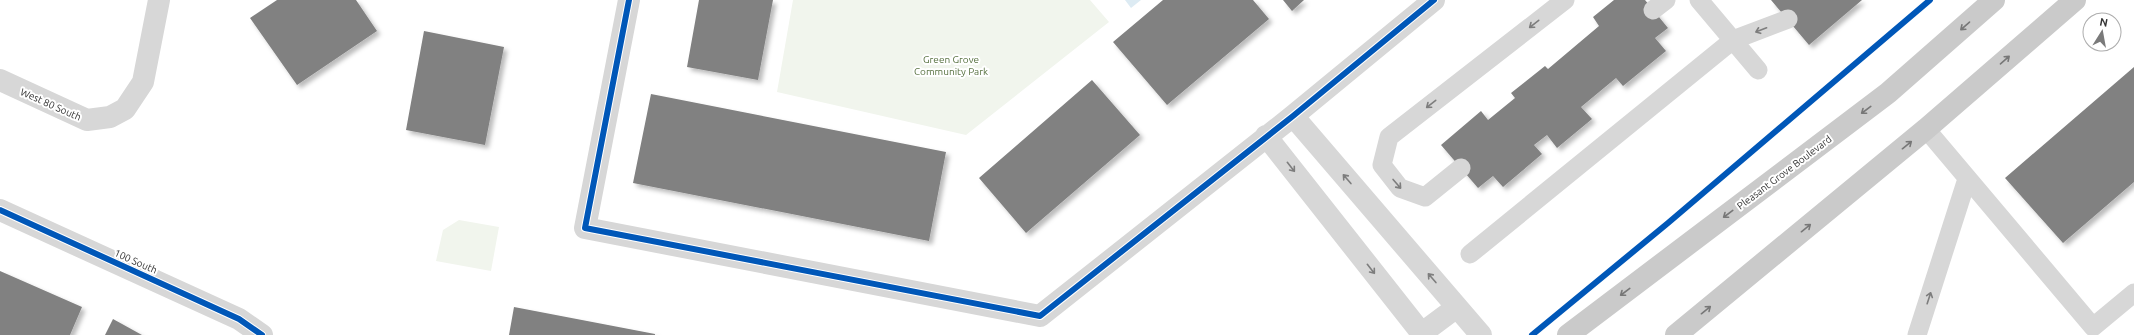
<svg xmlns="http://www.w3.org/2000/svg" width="2134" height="335" font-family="Ubuntu,sans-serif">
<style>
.green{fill:#f1f5ed}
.water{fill:#ddebf3}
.building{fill:#818181;filter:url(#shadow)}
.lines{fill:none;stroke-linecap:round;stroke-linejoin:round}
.service{stroke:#d7d7d7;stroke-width:19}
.minor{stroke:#d7d7d7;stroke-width:22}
.tertiary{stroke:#d7d7d7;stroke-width:22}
.primary{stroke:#cacaca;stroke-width:22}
.cycleway-casing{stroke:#fff;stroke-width:8}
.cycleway{stroke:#0057b8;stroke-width:6}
.oneway{stroke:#7d7d7d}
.oneway2{stroke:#777}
.labels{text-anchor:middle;stroke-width:4;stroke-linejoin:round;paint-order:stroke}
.park-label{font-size:10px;fill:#56703f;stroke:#fff}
.street-label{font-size:10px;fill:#333;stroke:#fff}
</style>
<defs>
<filter id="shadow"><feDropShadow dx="3.5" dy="3.5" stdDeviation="2" flood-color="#0004"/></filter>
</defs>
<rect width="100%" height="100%" fill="#fff"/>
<path class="green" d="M793,0H1090L1109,22L966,135L777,92Z
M459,220L499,227L491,271L436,261L443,230Z"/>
<path class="water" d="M1125,0H1141L1131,8Z"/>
<path class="building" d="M277,0H356L377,31L297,85L250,18Z
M699,0H773L758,80L687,67Z
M1163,0H1253L1269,19L1167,105L1113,42Z
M1283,0H1304L1292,11Z
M1614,0H1645L1668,28L1655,38L1666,51L1623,86L1616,78L1581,107L1592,119L1557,148L1547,135L1534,145L1542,154L1503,187L1493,176L1478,188L1441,145L1481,111L1488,120L1515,98L1511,93L1545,66L1548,69L1599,26L1593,17Z
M1771,0H1862L1809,45Z
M424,31L504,47L485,145L406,130Z
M2134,67V182L2063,243L2005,178Z
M1092,80L1140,135L1026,233L979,178Z
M651,94L946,152L929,241L633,183Z
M0,271L82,307L70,335H0Z
M514,307L655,334V335H509Z
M113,319L142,335H105Z"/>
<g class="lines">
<path class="service" d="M1699,0L1758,70
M1653,10L1666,0
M1926,129L2093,327L2134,293
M1461,168L1425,197L1400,188L1382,165L1389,137L1565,0
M1470,254L1733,40L1788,19
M1917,335L1967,179"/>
<path class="minor" d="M629,0L585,228L1040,316L1293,116L1434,0
M0,80L87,120L110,117L125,109L143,82L159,0
M1293,116L1481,335
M1266,136L1423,335
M1422,333L1457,307"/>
<path class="tertiary" d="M0,210L239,319L262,335"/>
<path class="primary" d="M1568,335L1888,93L1994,0
M1676,335L1926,129L2075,0"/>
<g class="cycleway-casing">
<path id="cycleway" d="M629,0L585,228L1040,316L1293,116L1434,0
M0,210L239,319L262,335
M1532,335L1668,223L1930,0"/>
</g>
<use href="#cycleway" class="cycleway"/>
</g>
<defs><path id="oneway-shaft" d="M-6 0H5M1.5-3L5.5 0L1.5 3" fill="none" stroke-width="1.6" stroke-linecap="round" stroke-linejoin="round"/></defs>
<g class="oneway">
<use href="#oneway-shaft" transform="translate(1534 24) rotate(142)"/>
<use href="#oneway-shaft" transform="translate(1761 30) rotate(159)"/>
<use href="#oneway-shaft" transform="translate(1431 104) rotate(142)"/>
<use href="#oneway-shaft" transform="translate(1291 167) rotate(52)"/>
<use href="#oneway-shaft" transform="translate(1347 179) rotate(-131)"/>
<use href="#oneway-shaft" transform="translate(1397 184) rotate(49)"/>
<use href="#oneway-shaft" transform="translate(1371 269) rotate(52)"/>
<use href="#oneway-shaft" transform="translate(1432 278) rotate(-131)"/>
<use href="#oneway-shaft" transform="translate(1929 298) rotate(-72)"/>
</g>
<g class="oneway2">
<use href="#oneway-shaft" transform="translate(1965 26) rotate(139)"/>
<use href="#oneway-shaft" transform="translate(2005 60) rotate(-41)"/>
<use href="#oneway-shaft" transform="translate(1866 110) rotate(143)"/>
<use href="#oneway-shaft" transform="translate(1907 145) rotate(-39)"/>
<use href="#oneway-shaft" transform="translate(1728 214) rotate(143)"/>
<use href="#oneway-shaft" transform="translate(1806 228) rotate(-39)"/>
<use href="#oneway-shaft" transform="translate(1625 292) rotate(143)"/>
<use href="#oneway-shaft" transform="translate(1706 310) rotate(-39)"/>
</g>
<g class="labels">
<g class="park-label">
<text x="951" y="63">Green Grove<tspan x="951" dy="12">Community Park</tspan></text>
</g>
<g class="street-label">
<text transform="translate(51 104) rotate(24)" y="4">West 80 South</text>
<text transform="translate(1784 172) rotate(-37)" y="4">Pleasant Grove Boulevard</text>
<text transform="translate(136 261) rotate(24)" y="4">100 South</text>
</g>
</g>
<g transform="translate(2102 32) rotate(11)"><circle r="19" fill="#ffffff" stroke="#adadad"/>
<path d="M0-3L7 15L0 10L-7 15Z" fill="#7a7a7a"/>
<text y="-6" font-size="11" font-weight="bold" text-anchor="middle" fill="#333333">N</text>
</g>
</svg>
